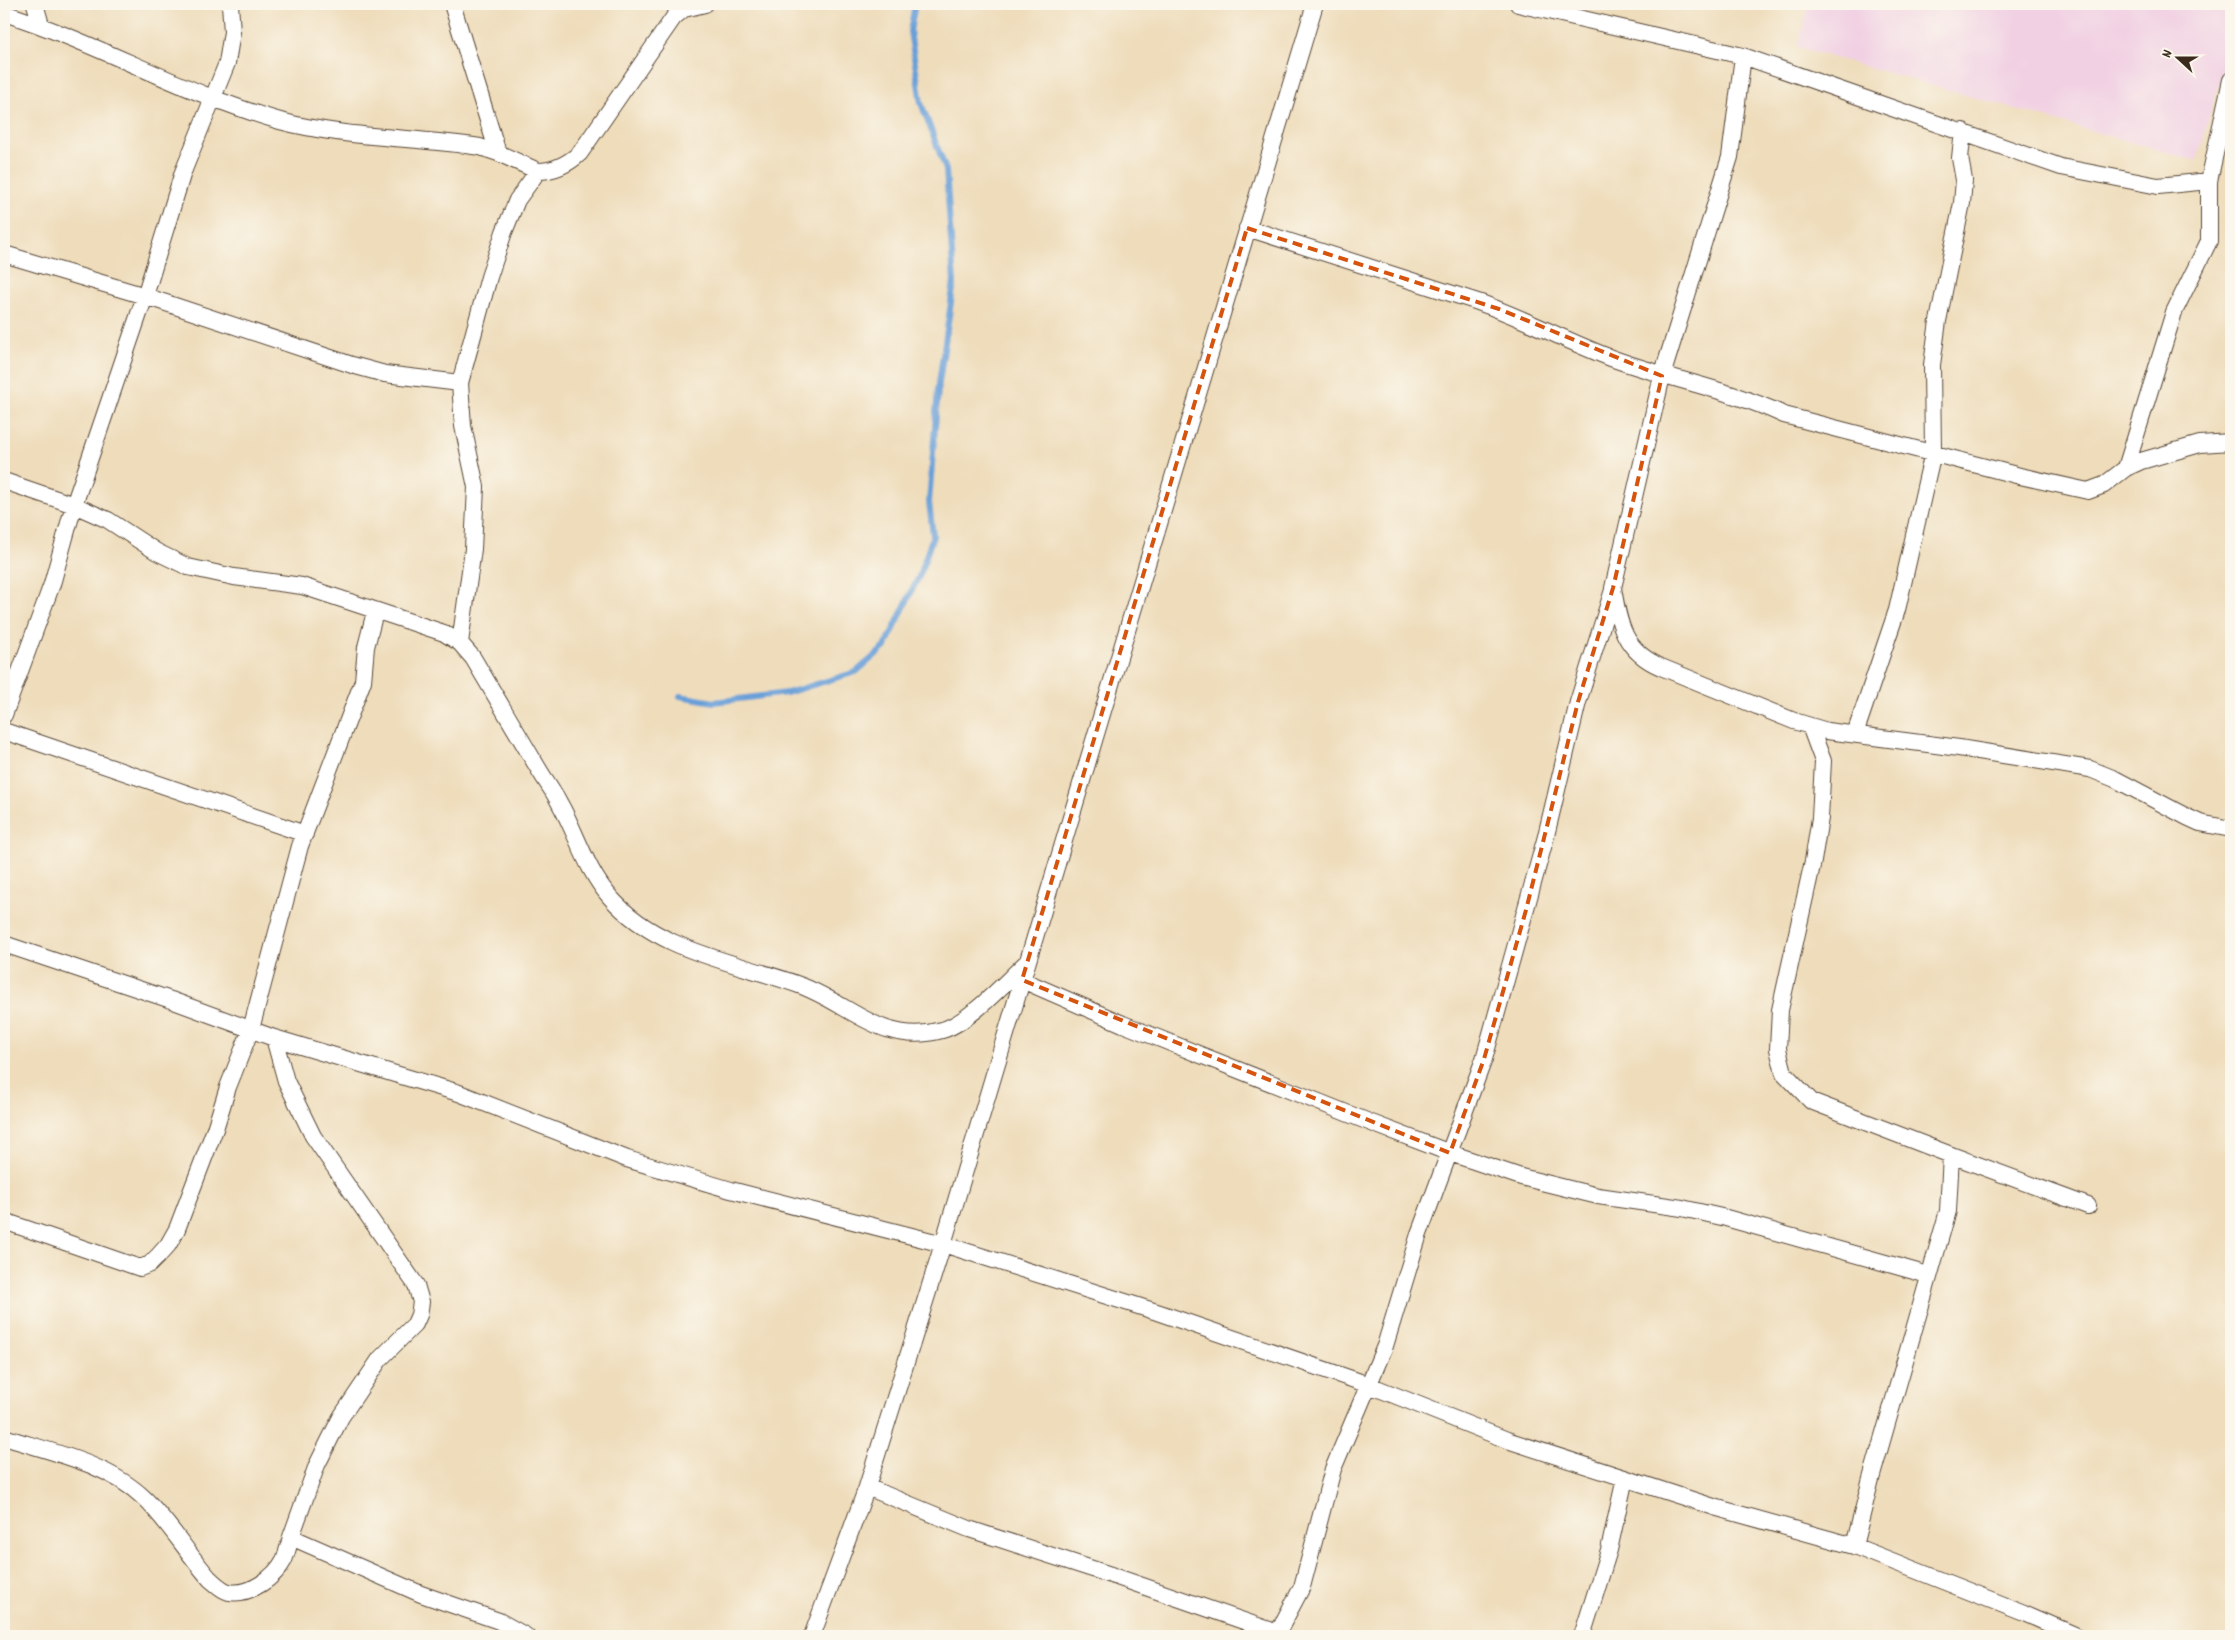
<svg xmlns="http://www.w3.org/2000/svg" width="2235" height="1640" font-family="Dekko,sans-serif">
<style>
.built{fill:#f1d0e3}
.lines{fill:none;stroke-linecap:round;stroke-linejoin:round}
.stream{stroke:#6ba0d8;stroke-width:6}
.street-casing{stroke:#564535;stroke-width:18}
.street{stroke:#fff;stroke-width:16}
.marked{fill:none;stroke:#d7540e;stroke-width:4;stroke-dasharray:10 6;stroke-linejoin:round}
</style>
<rect width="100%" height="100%" fill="#fbf7ec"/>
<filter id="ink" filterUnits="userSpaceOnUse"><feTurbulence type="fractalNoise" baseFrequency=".02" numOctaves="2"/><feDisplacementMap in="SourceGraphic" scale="10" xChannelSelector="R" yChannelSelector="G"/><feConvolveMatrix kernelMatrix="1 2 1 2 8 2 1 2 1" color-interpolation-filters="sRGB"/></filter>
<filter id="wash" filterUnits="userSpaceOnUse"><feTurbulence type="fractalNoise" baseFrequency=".0096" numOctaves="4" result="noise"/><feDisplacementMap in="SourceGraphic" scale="20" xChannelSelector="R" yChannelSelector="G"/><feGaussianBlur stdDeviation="1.12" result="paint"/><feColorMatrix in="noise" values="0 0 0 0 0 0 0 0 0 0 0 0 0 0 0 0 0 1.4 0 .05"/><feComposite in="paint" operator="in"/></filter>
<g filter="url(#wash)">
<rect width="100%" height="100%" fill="#eedcba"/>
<path class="built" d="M1809,4H2231V41L2197,161L1797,47Z"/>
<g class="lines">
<path class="stream" d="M680,696L714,702L787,693L856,672L885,647L920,574L933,536L929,502L938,389L954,282L946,170L921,103L910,31L915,4"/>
</g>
</g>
<g filter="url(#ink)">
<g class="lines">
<g class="street-casing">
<path id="street" d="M35,4L41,25
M452,4L498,153
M1518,4L1743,56L2061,167L2158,186L2209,181
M4,13C98,43 185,94 280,121C343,138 415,137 480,147L498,153L538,171C554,171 568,164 580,153L674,17L684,9L705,4
M1743,56L1730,157L1662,376L1613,588C1619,625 1624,651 1661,667L1794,721L1827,731L1959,748L2090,769L2115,779L2187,817L2200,823L2231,829
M1247,228L1478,302C1524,318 1566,341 1611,358C1668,379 1729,389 1784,415L2020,476L2088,491L2104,485L2126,468L2141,461L2200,444L2231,442
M4,254L145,296L352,365L385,374L460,383L489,277L504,232L517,200L538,171
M2126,468L2174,312L2209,241V181L2231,80
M4,481L74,505L108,520L157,552L188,567L234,577L302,586L444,633L460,643L473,658C495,695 517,732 538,768C545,780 554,792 560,804C577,834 586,870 610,897C658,952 734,961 799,985C850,1003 882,1047 942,1030C969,1023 1006,981 1027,962
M460,643L473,549L476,487L463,426L460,383
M4,715L52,584L74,505L145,296L183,172L227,63L232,32L230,4
M1810,726L1823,761L1820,818L1813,861L1780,1010L1778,1049L1784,1073L1811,1101L1951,1155L1948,1211L1871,1479L1854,1546
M4,731L305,834
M1855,734L1897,610L1933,452L1932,365L1938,321L1962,203L1964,180L1960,158L1963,131
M4,944L171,1000L274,1038L459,1093L627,1159L731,1190L943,1244L1157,1312L1369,1385L1507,1440L1714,1507L1854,1546L2024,1613L2077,1636
M1022,980L1123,1024L1369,1122L1450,1153L1521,1177L1598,1196L1682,1208L1726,1218L1928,1275
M274,1038L286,1081L313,1136L416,1285L421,1302L419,1315L415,1324L380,1359L341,1417L317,1465L291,1537
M1951,1155L2088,1206
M4,1221L140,1268L150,1264L158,1256L168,1245L177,1229L215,1129L228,1087L251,1029L300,846L363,681L366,647L375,612
M4,1437C51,1452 107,1463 144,1498C169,1522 187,1553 210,1579C216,1584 221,1590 229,1592C250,1596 275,1577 284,1560C287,1553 289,1544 291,1537L421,1594L499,1621L526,1636
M867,1487L969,1529L1111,1575L1278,1633
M812,1636L867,1487L943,1244L1315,4
M1276,1636L1302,1587L1333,1469L1385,1346L1419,1234L1484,1059L1545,840L1578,702L1613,590
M1582,1636L1609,1550L1625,1478"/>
</g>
<use href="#street" class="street"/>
</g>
</g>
<path class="marked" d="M1247,228L1499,309L1662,376L1613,588L1578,702L1526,910L1484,1059L1450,1153L1022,980Z"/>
<rect width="2235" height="1640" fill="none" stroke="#fbf7ec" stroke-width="20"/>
<g transform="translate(2178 58) rotate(291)" stroke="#fbf7ec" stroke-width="4" paint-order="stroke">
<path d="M0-4L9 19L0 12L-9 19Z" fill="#3b2a1e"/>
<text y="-8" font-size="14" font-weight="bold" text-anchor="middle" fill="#3b2a1e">N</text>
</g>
</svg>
